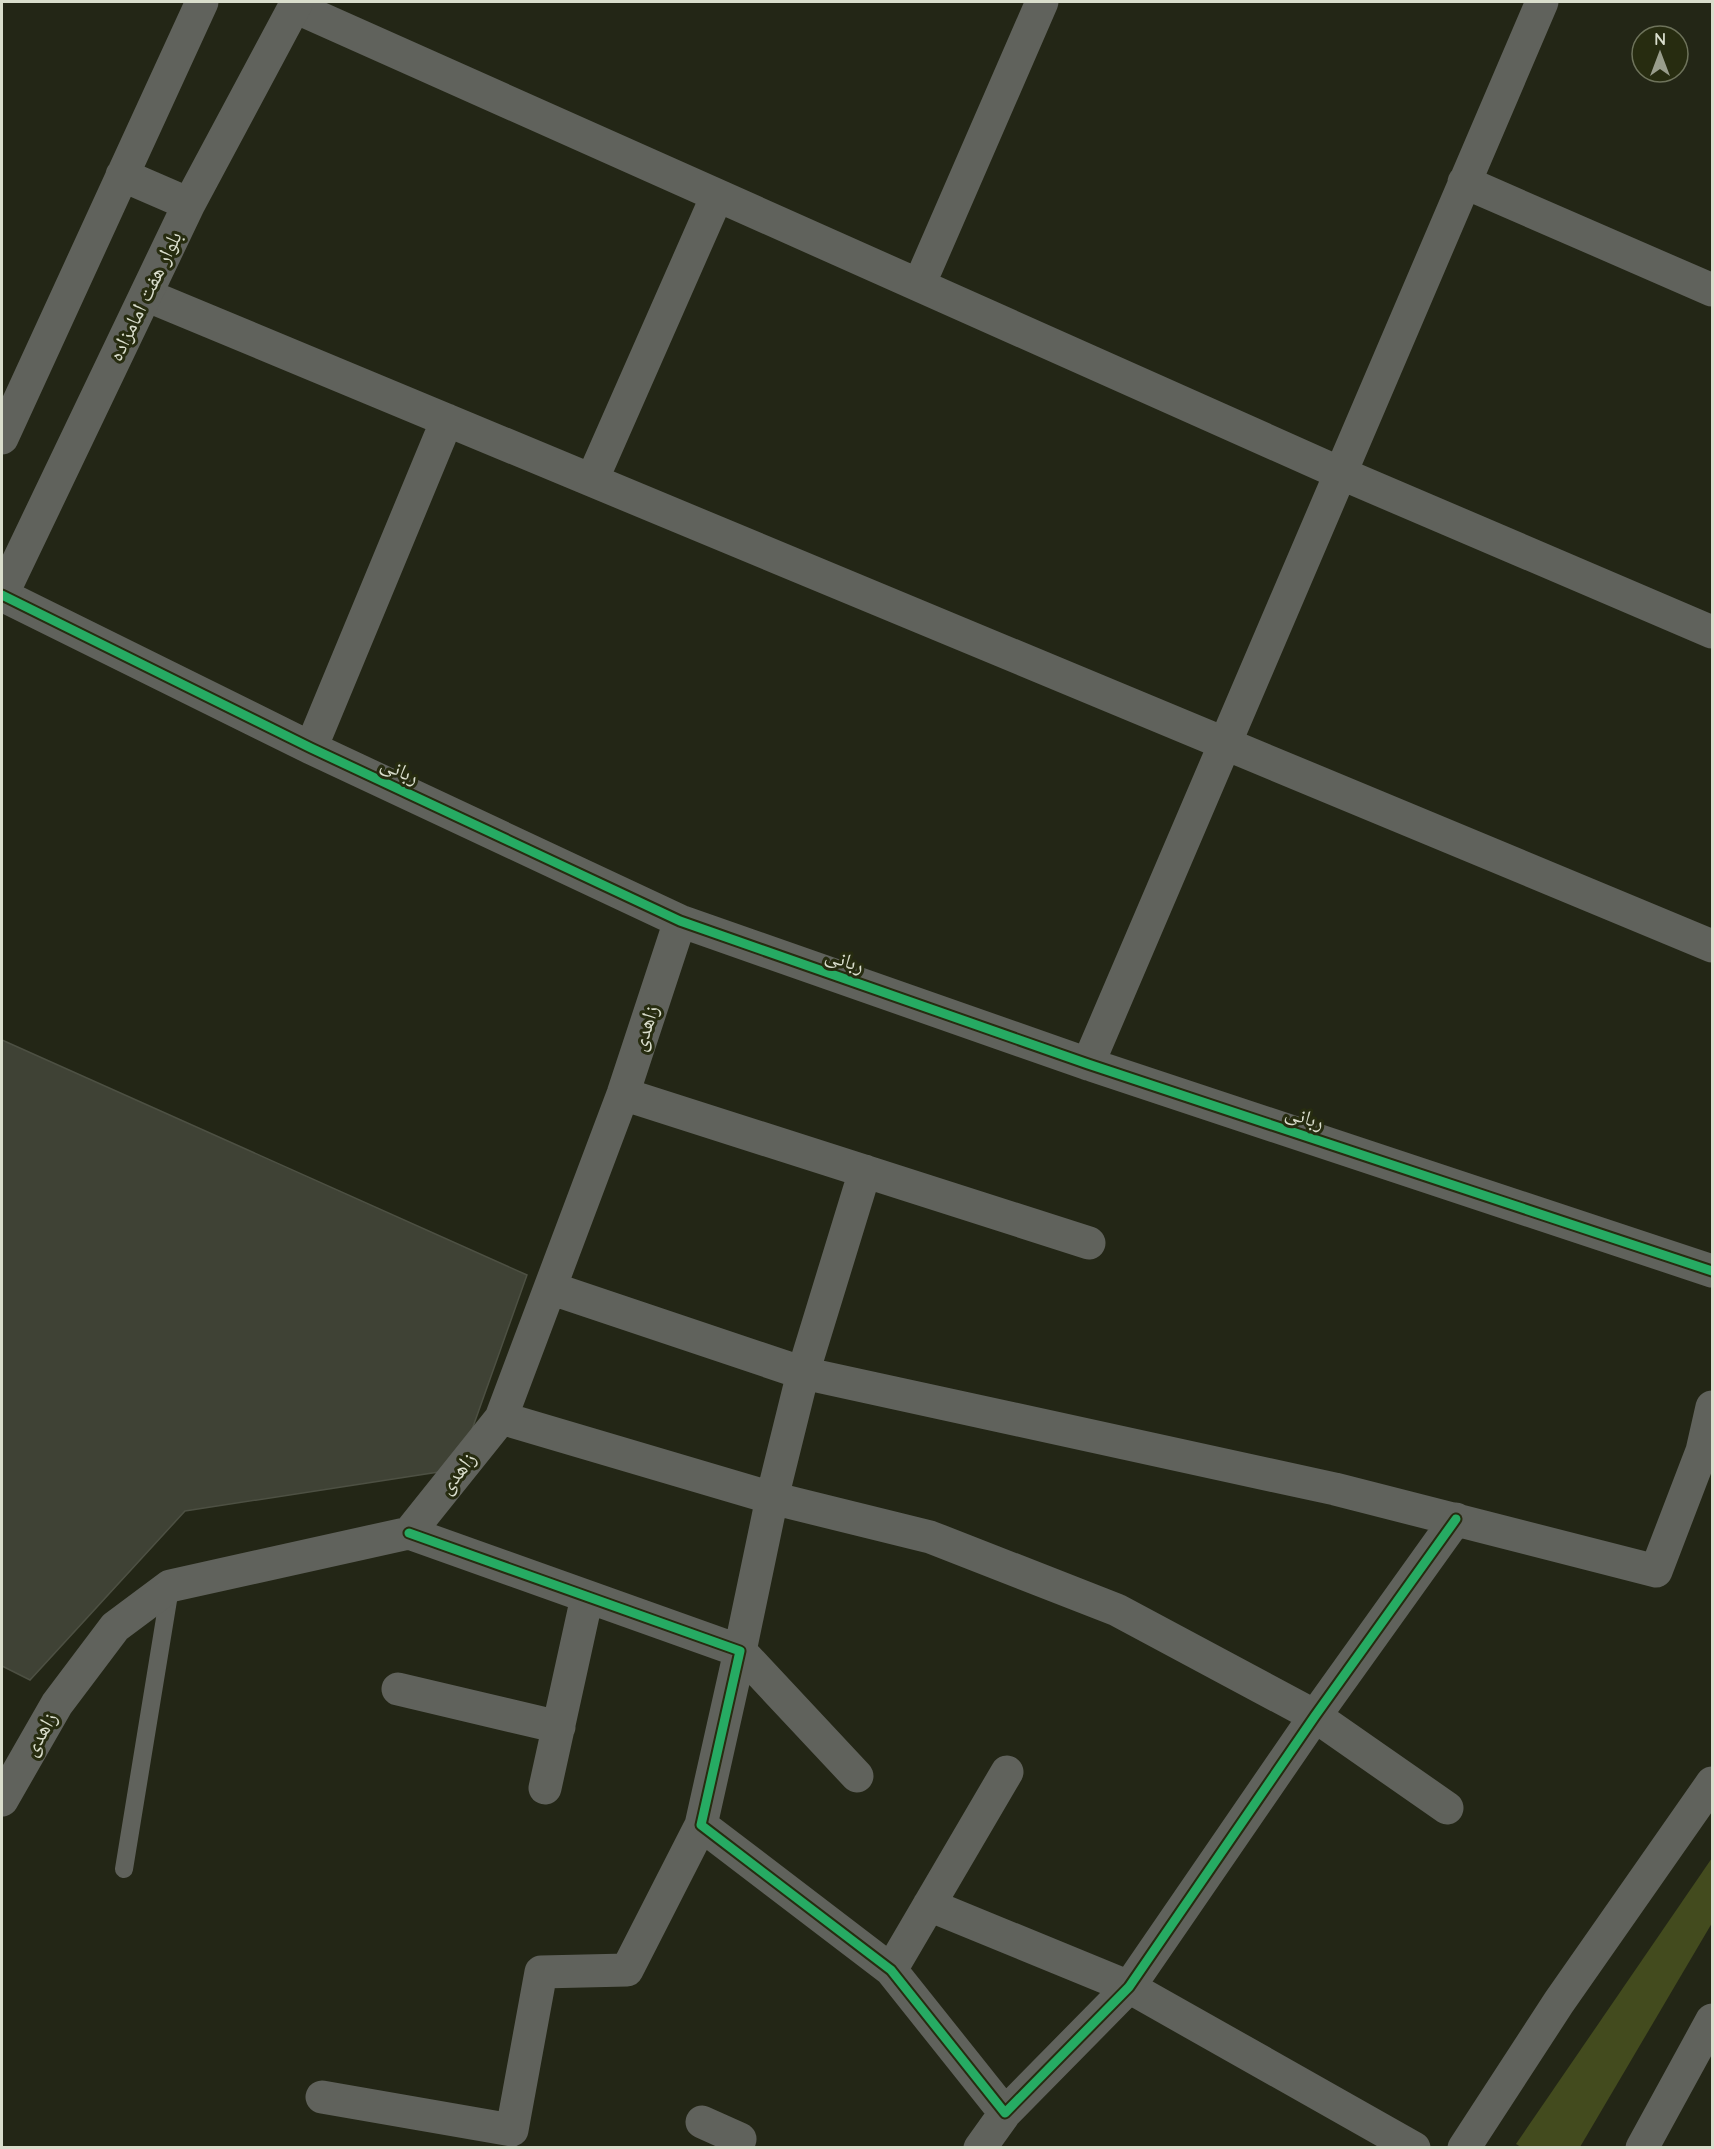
<svg xmlns="http://www.w3.org/2000/svg" width="1714" height="2149" font-family="Quicksand,'Noto Naskh Arabic',sans-serif">
<style>
.green{fill:#434b1e}
.building{fill:#3f4235;stroke:#4d5043;stroke-width:1.5}
.lines{fill:none;stroke-linecap:round;stroke-linejoin:round}
.service{stroke:#60625c;stroke-width:18}
.minor{stroke:#60625c;stroke-width:33}
.tertiary{stroke:#60625c;stroke-width:33}
.cycleway-casing{stroke:#272c10;stroke-width:13}
.cycleway{stroke:#26ab63;stroke-width:9}
.labels{text-anchor:middle;stroke-width:6;stroke-linejoin:round;paint-order:stroke}
.street-label{font-size:21px;fill:#d9ddcc;stroke:#272c10}
</style>
<rect width="100%" height="100%" fill="#232616"/>
<path class="green" d="M1712,1858V1923L1580,2147H1521L1516,2144Z"/>
<path class="building" d="M2,1040L527,1275L458,1469L185,1511L30,1680L2,1666Z"/>
<g class="lines">
<path class="service" d="M124,1869L170,1588"/>
<path class="minor" d="M295,7L1340,473L1712,632
M1464,182L1712,290
M919,285L1042,2
M146,295L1712,946
M592,480L717,196
M2,595L311,748L680,921L1088,1064L1712,1271
M311,748L447,420
M1088,1064L1542,2
M623,1094L1089,1243
M550,1288L803,1373L1335,1489L1656,1571L1702,1451L1712,1456
M501,1418L772,1498L930,1537L1117,1610L1315,1716L1447,1808
M1702,1451L1712,1407
M409,1533L740,1651L701,1825L891,1970L1005,2113L1129,1987L1315,1716L1456,1519
M398,1689L559,1727
M857,1776L740,1651L772,1498L803,1373L865,1171
M545,1788L587,1597
M2,1800L57,1704L115,1627L170,1586L409,1533L501,1418L623,1094L680,921
M929,1905L1129,1987L1414,2148
M891,1970L1007,1772
M322,2097L512,2130L541,1972L627,1970L701,1825
M702,2122L740,2139L737,2148
M980,2148L1005,2113
M1464,2148L1559,2002L1712,1783
M1642,2148L1712,2020"/>
<path class="tertiary" d="M122,175L189,204
M2,438L202,2
M2,595L189,204L297,2"/>
<g class="cycleway-casing">
<path id="cycleway" d="M2,595L311,748L680,921L1088,1064L1712,1271
M409,1533L740,1651L701,1825L891,1970L1005,2113L1129,1987L1315,1716L1456,1519"/>
</g>
<use href="#cycleway" class="cycleway"/>
</g>
<g class="labels">
<g class="street-label">
<text transform="translate(145 296) rotate(-64)" y="7">بلوار هفت امامزاده</text>
<text transform="translate(400 770) rotate(25)" y="7">ربانی</text>
<text transform="translate(845 960) rotate(19)" y="7">ربانی</text>
<text transform="translate(645 1028) rotate(-72)" y="7">زاهدی</text>
<text transform="translate(1305 1117) rotate(18)" y="7">ربانی</text>
<text transform="translate(457 1473) rotate(-52)" y="7">زاهدی</text>
<text transform="translate(40 1734) rotate(-60)" y="7">زاهدی</text>
</g>
</g>
<rect width="1714" height="2149" fill="none" stroke="#d9ddcc" stroke-width="6"/>
<g transform="translate(1660 54)"><circle r="28" fill="#272c10" stroke="#6e735b" stroke-width="1.5"/>
<path d="M0-4.5L10 22L0 15L-10 22Z" fill="#999d8c"/>
<text y="-9" font-size="16" font-weight="bold" text-anchor="middle" fill="#d9ddcc">N</text>
</g>
</svg>
